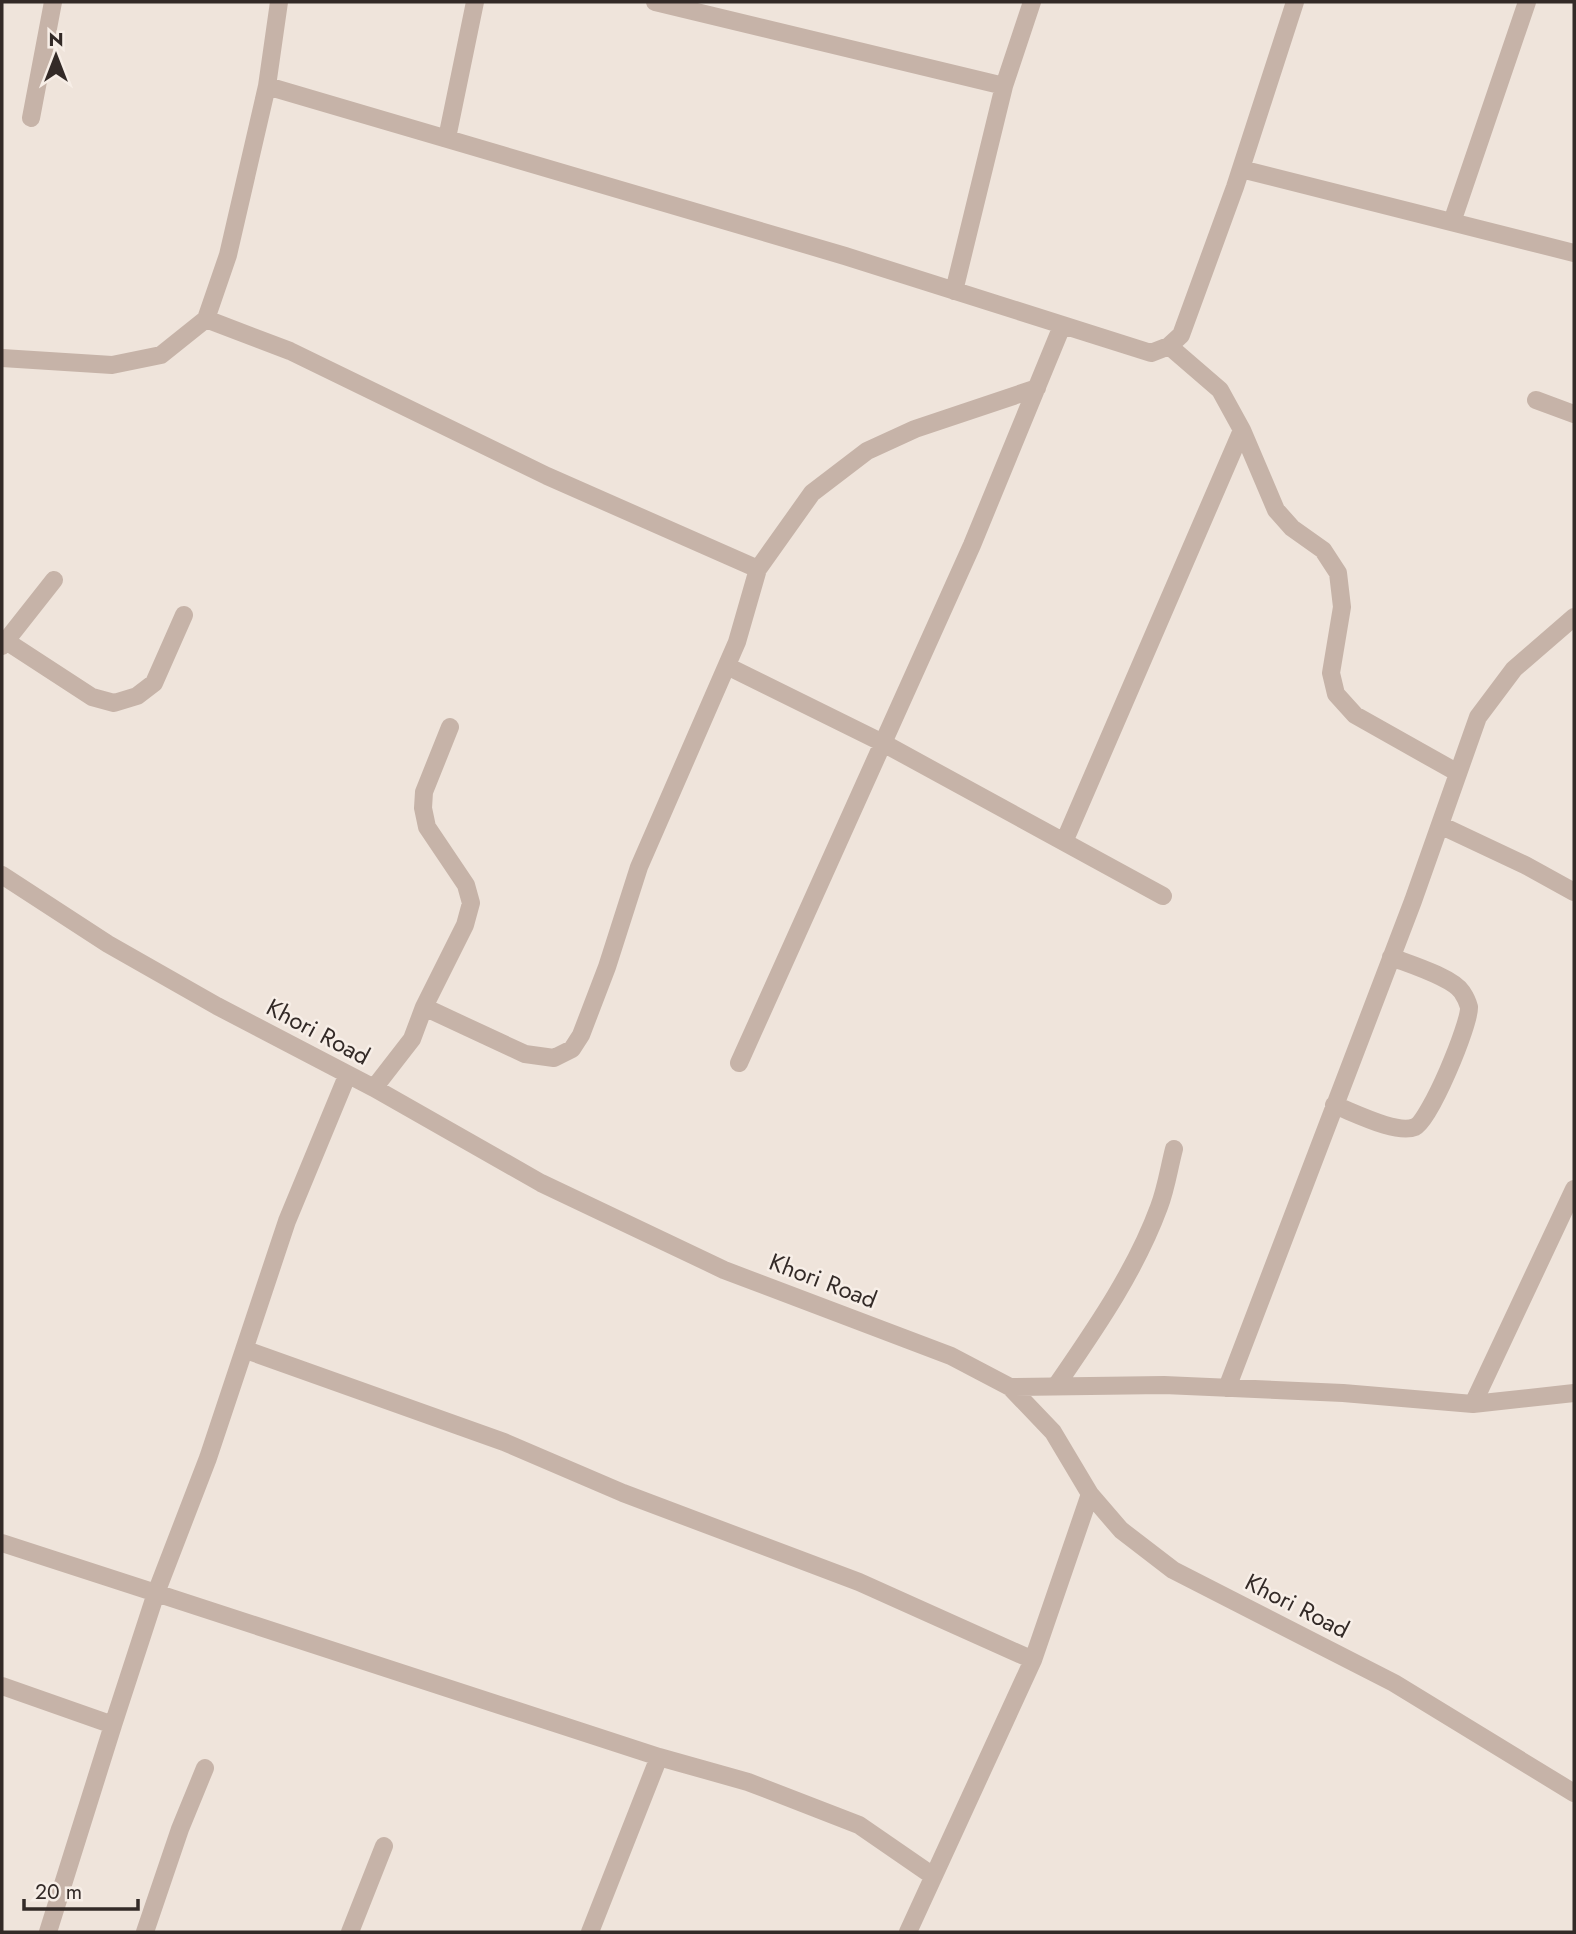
<svg xmlns="http://www.w3.org/2000/svg" width="1576" height="1934" font-family="Jost,sans-serif">
<style>
.lines{fill:none;stroke-linecap:round;stroke-linejoin:round}
.minor{stroke:#c6b3a8;stroke-width:18}
.labels{text-anchor:middle;stroke-width:5;stroke-linejoin:round;paint-order:stroke}
.street-label{font-size:24px;fill:#332a27;stroke:#f7eee7}
</style>
<rect width="100%" height="100%" fill="#efe4db"/>
<g class="lines">
<path class="minor" d="M655,2L1004,86L1032,2
M267,86L845,256L1151,353L1169,346L1181,335L1235,187L1295,2
M31,118L53,2
M447,138L475,2
M1241,169L1574,253
M1452,222L1527,2
M954,291L1004,86
M206,319L290,351L547,476L758,569L737,642L639,867L607,967L581,1035L572,1049L554,1058L525,1054L424,1007
M1169,346L1220,390L1242,430L1276,510L1292,528L1323,550L1338,573L1342,607L1331,673L1336,694L1355,715L1458,773
M2,358L112,365L161,355L206,319L228,255L267,86L279,2
M1536,400L1574,414
M758,569L812,493L867,451L915,429L1037,388
M6,641L92,697L114,703L137,696L154,683L184,615
M2,646L54,580
M727,666L883,743L1163,896
M1440,825L1525,865L1574,892
M1064,842L1242,430
M2,875L108,944L217,1006L374,1088L541,1183L724,1270L951,1356L1010,1387L1053,1432L1090,1494L1121,1530L1173,1570L1394,1683L1574,1793
M739,1063L972,545L1062,326
M374,1088L412,1039L424,1007L465,925L471,903L466,885L427,827L423,808L424,792L450,727
M1334,1105C1353,1112 1397,1135 1415,1127C1430,1120 1470,1024 1469,1007C1468,1003 1464,995 1462,992C1452,977 1409,964 1391,957
M246,1350L504,1442L623,1493L859,1582L1033,1660
M1056,1386C1095,1329 1135,1272 1159,1207C1166,1189 1169,1168 1174,1149
M1010,1387L1164,1385L1343,1393L1473,1404L1574,1393
M1227,1388L1413,901L1478,717L1514,669L1574,617
M1473,1404L1574,1189
M2,1543L156,1593L208,1458L287,1221L347,1076
M2,1686L113,1725L48,1932
M113,1725L156,1593L659,1757
M145,1932L180,1829L205,1768
M350,1932L384,1846
M590,1932L659,1757L748,1782L859,1825L933,1876
M908,1932L1033,1660L1090,1494"/>
</g>
<g class="labels">
<g class="street-label">
<text transform="translate(318 1032) rotate(28)" y="8">Khori Road</text>
<text transform="translate(823 1281) rotate(21)" y="8">Khori Road</text>
<text transform="translate(1297 1606) rotate(27)" y="8">Khori Road</text>
</g>
</g>
<rect width="1576" height="1934" fill="none" stroke="#332a27" stroke-width="7"/>
<g transform="translate(56 56)" stroke="#f7eee7" stroke-width="5" paint-order="stroke">
<path d="M0-5L12 26L0 18L-12 26Z" fill="#332a27"/>
<text y="-10" font-size="19" font-weight="bold" text-anchor="middle" fill="#332a27">N</text>
</g>
<path d="M24 1899v10h114v-10" fill="none" stroke="#332a27" stroke-width="3.5"/>
<text x="35" y="1899" font-size="21" fill="#332a27" stroke="#f7eee7" stroke-width="5" paint-order="stroke">20 m</text>
</svg>
